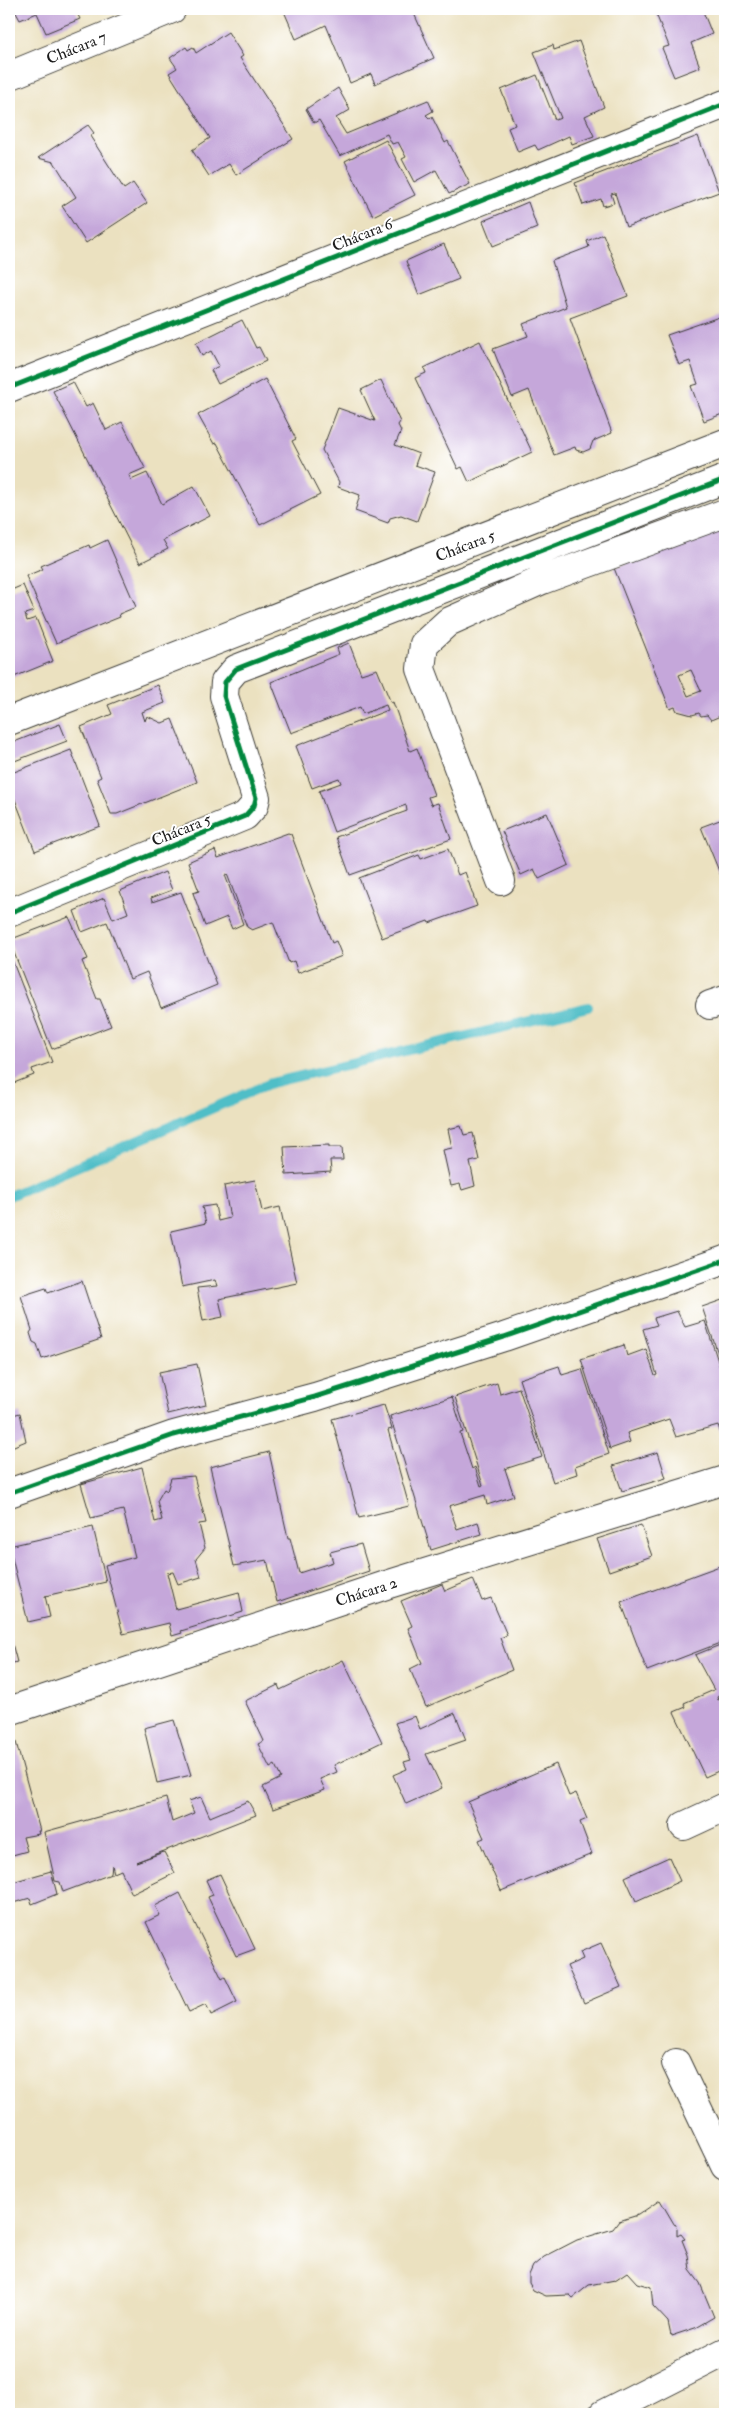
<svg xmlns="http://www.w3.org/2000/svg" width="734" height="2423" font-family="'IM FELL Double Pica',serif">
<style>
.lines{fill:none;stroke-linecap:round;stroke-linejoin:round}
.stream{stroke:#50bec7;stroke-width:10}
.building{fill:#c5a7da;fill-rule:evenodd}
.minor-casing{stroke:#3b3a35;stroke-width:30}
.minor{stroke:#fff;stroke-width:28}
.cycleway-casing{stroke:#fff;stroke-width:8}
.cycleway{stroke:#00873e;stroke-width:5}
.labels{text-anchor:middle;stroke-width:4;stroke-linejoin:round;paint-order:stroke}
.street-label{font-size:16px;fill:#1c1c1c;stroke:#fff}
</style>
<rect width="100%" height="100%" fill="#fff"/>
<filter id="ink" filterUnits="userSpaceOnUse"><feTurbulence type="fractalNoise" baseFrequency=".02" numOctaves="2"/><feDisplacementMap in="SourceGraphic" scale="10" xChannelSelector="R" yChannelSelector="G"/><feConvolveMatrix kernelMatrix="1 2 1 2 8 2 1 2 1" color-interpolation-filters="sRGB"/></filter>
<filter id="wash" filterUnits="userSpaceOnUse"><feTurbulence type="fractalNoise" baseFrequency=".0096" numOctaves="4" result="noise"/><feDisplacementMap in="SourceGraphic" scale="20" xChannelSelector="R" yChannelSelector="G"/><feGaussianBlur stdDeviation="1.12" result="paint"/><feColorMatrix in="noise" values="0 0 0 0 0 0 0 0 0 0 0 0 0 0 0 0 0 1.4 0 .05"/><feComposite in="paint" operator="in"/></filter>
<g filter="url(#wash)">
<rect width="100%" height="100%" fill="#ebe1c0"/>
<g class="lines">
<path class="stream" d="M9,1196L271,1083L588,1007"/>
</g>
<g id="blocks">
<path class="building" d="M14,9H75L80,19L46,33L37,13L20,20Z
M283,9H412L434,58L375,84L371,74L350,83L326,25L296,39Z
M654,9H702L712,34L691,43L700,67L674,77L662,48L669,46Z
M228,32L243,56L240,58L293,139L236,175L229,164L209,176L192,150L210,138L169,73L177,68L170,58L186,47L188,50L193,47L196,53Z
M579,41L604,107L585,116L594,136L572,144L569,136L538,150L535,145L518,152L508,128L515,125L501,90L537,75L555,120L561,118L534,52L553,45L554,50Z
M338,88L350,110L336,118L346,134L428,100L433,111L426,115L429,118L432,117L445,143L448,141L470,184L449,194L436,170L414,182L402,159L406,157L398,142L392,144L387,134L340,156L319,120L314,123L306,109Z
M88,125L94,133L90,136L124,189L133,183L147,203L86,243L62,206L76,197L54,162L38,158Z
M698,136L719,192L626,227L615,193L611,194L614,203L603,206L601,199L583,205L575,183Z
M386,140L415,195L373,216L345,161Z
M528,202L537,228L493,246L483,221Z
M603,234L628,296L570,318L612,433L593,441L590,449L583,452L576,450L575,447L554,455L529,390L512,397L493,349L528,336L523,324L566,307L552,261L589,247L587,241Z
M444,244L459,279L419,295L406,261Z
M725,315V413L704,421L691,386L698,384L690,361L679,365L667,335Z
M242,320L256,348L259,347L266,361L218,384L211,370L219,366L211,351L202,356L196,343Z
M480,341L532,452L469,482L462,467L458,469L415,378L426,373L424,368Z
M265,379L296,439L292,441L320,495L260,525L217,443L214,444L198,415Z
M381,380L400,422L398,425L401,431L395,445L419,454L415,465L435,472L417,521L401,515L390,518L388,523L355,511L360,495L338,487L339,482L322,450L338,408L375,421L361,390Z
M73,382L86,407L93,403L106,430L122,422L145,468L129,475L131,480L147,473L162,504L194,486L210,516L163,540L168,549L140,563L53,391Z
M725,525V714L711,720L707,715L701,716L699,713L692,715L677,711L675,707L670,709L614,568ZM691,670L701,691L688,696L679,675Z
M107,540L136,607L119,614L120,617L56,643L26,576L43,569L41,566L89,545L90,548Z
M23,585L34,611L25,614L27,621L36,618L53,661L9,679V591Z
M349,643L361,674L377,669L391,703L393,702L410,751L417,748L434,795L428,797L431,805L438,803L451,839L350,875L336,837L407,811L406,805L334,832L319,791L341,783L339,778L312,788L296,746L388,710L386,705L363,714L360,707L291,733L271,682L339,654L337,648Z
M158,685L165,703L142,712L145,721L147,716L162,723L172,719L197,782L117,814H111L97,779L101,777L81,727L112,714L108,705Z
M60,724L67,741L12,762L9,753V744Z
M71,750L100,826L35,851L9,784V774Z
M547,813L569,865L539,879L534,869L521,875L502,831Z
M725,818V874L721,876L701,827Z
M288,833L291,834L332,943L336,941L342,956L298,973L294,961L289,963L273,922L252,930L247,927L227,874L225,875L243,924L232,929L227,917L205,926L193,893L199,891L188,862L215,850L218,858Z
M448,849L458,875L465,872L477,906L429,923L428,921L382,938L359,878L419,855L421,859Z
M165,872L172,890L151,898L152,902L181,892L217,985L161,1008L147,972L130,979L107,922L82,932L74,911L104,898L113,919L128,913L120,891Z
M69,917L88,959L82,961L97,999H100L111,1026L52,1049L9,940Z
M12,960L52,1062L32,1069L34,1075L9,1085V961Z
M461,1126L464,1135L473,1133L479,1160L470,1162L475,1186L462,1190L460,1184L451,1186L443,1150L452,1148L448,1129Z
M329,1145V1147H342L343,1160H330L331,1172L286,1175L284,1147Z
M255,1180L262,1211L280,1207L297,1283L219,1299L223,1317L203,1321L197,1288L217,1286L215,1280L182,1287L171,1231L206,1223L202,1207L215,1205L218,1221L230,1218L224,1186Z
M82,1281L101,1339L42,1359L37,1344L33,1342L30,1333L32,1330L21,1296L46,1288L48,1293Z
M725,1299V1374L702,1307Z
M677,1311L685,1327L705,1321L725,1383V1433L721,1434L718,1425L676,1437L669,1419L627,1433L630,1442L610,1449L581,1359L624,1345L627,1356L646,1349L655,1376L657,1375L643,1329L657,1325L654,1318Z
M197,1364L206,1405L168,1414L159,1372Z
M559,1366L562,1375L582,1369L609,1454L575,1466L577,1474L553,1482L519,1379Z
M497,1383L500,1394L519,1388L542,1457L505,1469L514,1496L487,1505L485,1495L449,1506L457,1529L478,1522L482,1534L431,1550L390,1416L452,1397L463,1432L460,1433L472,1469L475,1467L481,1486L483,1485L455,1397Z
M384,1405L392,1429L388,1430L409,1506L359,1518L332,1419Z
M20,1413L26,1441L9,1448V1416Z
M269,1452L288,1538H290L299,1573L333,1562L330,1552L361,1544L369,1571L277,1602L267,1560L234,1566L210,1467Z
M658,1452L666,1478L622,1491L613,1466Z
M142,1467L155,1522L162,1520L157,1501L164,1489L167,1491L171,1478L194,1476L206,1523L199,1524L205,1548L196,1559L201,1577L178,1584L173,1572L167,1573L176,1609L239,1592L243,1612L181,1631L182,1633L172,1636L169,1623L123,1634L105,1565L135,1557L123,1510L91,1518L81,1484Z
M641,1525L652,1556L609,1571L597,1539Z
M93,1527L106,1582L45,1596L50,1617L28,1622L9,1546Z
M725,1564V1641L647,1671L621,1602Z
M473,1579L482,1601L491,1598L507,1635L500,1638L512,1670L426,1707L410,1669L422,1663L408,1628L412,1626L401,1601L442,1584L445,1591Z
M9,1594L13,1609L9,1610Z
M9,1632L17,1662L9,1664Z
M725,1643V1693L717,1697L718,1700L725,1697V1768L705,1777L674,1712L686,1707L684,1703L714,1690L695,1655Z
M343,1660L382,1742L334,1765L337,1772L320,1779L325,1790L273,1809L263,1787L281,1778L275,1765L270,1768L258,1744L264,1741L245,1701L278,1685L280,1690Z
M455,1713L466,1740L426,1754L442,1788L406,1804L393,1775L407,1769L404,1762L411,1760L395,1723L415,1716L420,1729Z
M174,1720L191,1775L157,1783L144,1728Z
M13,1731L40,1831H38L39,1834L23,1837L27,1851L9,1856V1732Z
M556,1764L569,1796L576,1793L587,1819L580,1822L592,1854L501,1891L479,1840L484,1838L468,1802Z
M201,1797L210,1817L248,1801L256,1815L136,1862L164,1852L175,1873L132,1894L121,1870L114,1873L112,1865L111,1874L63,1892L60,1882L55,1881L44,1832L166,1798L172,1822L194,1813L189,1801Z
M669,1857L680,1881L636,1901L625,1877Z
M51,1871L57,1894L32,1904L30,1898L13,1903L9,1883Z
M220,1874L255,1949L236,1956L208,1897L213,1895L206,1880Z
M180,1893L222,1979L225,1977L237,2002L211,2015L206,2004L189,2012L146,1922L160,1915L155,1906Z
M601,1943L621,1987L584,2003L567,1966L583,1959L580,1952Z
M660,2200L677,2229V2236L681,2234L685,2239L682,2240L688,2255L690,2270L700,2283L714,2317L695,2328L671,2336L668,2322L653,2306L651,2287L637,2283L627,2272L615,2280L589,2285L573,2298L570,2295L546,2296L533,2290L529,2283V2275L533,2266L544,2257L577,2240L613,2229L619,2221L638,2215Z"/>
</g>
</g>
<g filter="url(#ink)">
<use href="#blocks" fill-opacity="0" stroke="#3b3a35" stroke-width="1"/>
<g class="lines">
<g class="minor-casing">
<path id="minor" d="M9,76L172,9
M9,388L725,104
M9,721L725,443
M501,881L421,669L424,644L448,622L542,580L725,513
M9,913L245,816L254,806L256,798L224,696L225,682L236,669L725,479
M710,1005L725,1000
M9,1493L174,1435L315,1397L504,1337L725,1260
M9,1711L386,1585L725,1480
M684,1826L725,1807
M676,2063L725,2166
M603,2414L725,2352"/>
</g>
<use href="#minor" class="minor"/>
<g class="cycleway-casing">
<path id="cycleway" d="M9,388L725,104
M9,913L245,816L254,806L256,798L224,696L225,682L236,669L725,479
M9,1493L174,1435L315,1397L504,1337L725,1260"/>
</g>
<use href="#cycleway" class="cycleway"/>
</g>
</g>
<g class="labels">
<g class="street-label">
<text transform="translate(76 47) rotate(-22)" y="6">Chácara 7</text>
<text transform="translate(362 234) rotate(-22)" y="6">Chácara 6</text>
<text transform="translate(465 545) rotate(-21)" y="6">Chácara 5</text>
<text transform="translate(181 829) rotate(-22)" y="6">Chácara 5</text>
<text transform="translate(366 1591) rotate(-18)" y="6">Chácara 2</text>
</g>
</g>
<rect width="734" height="2423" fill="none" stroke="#fff" stroke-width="30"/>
</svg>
